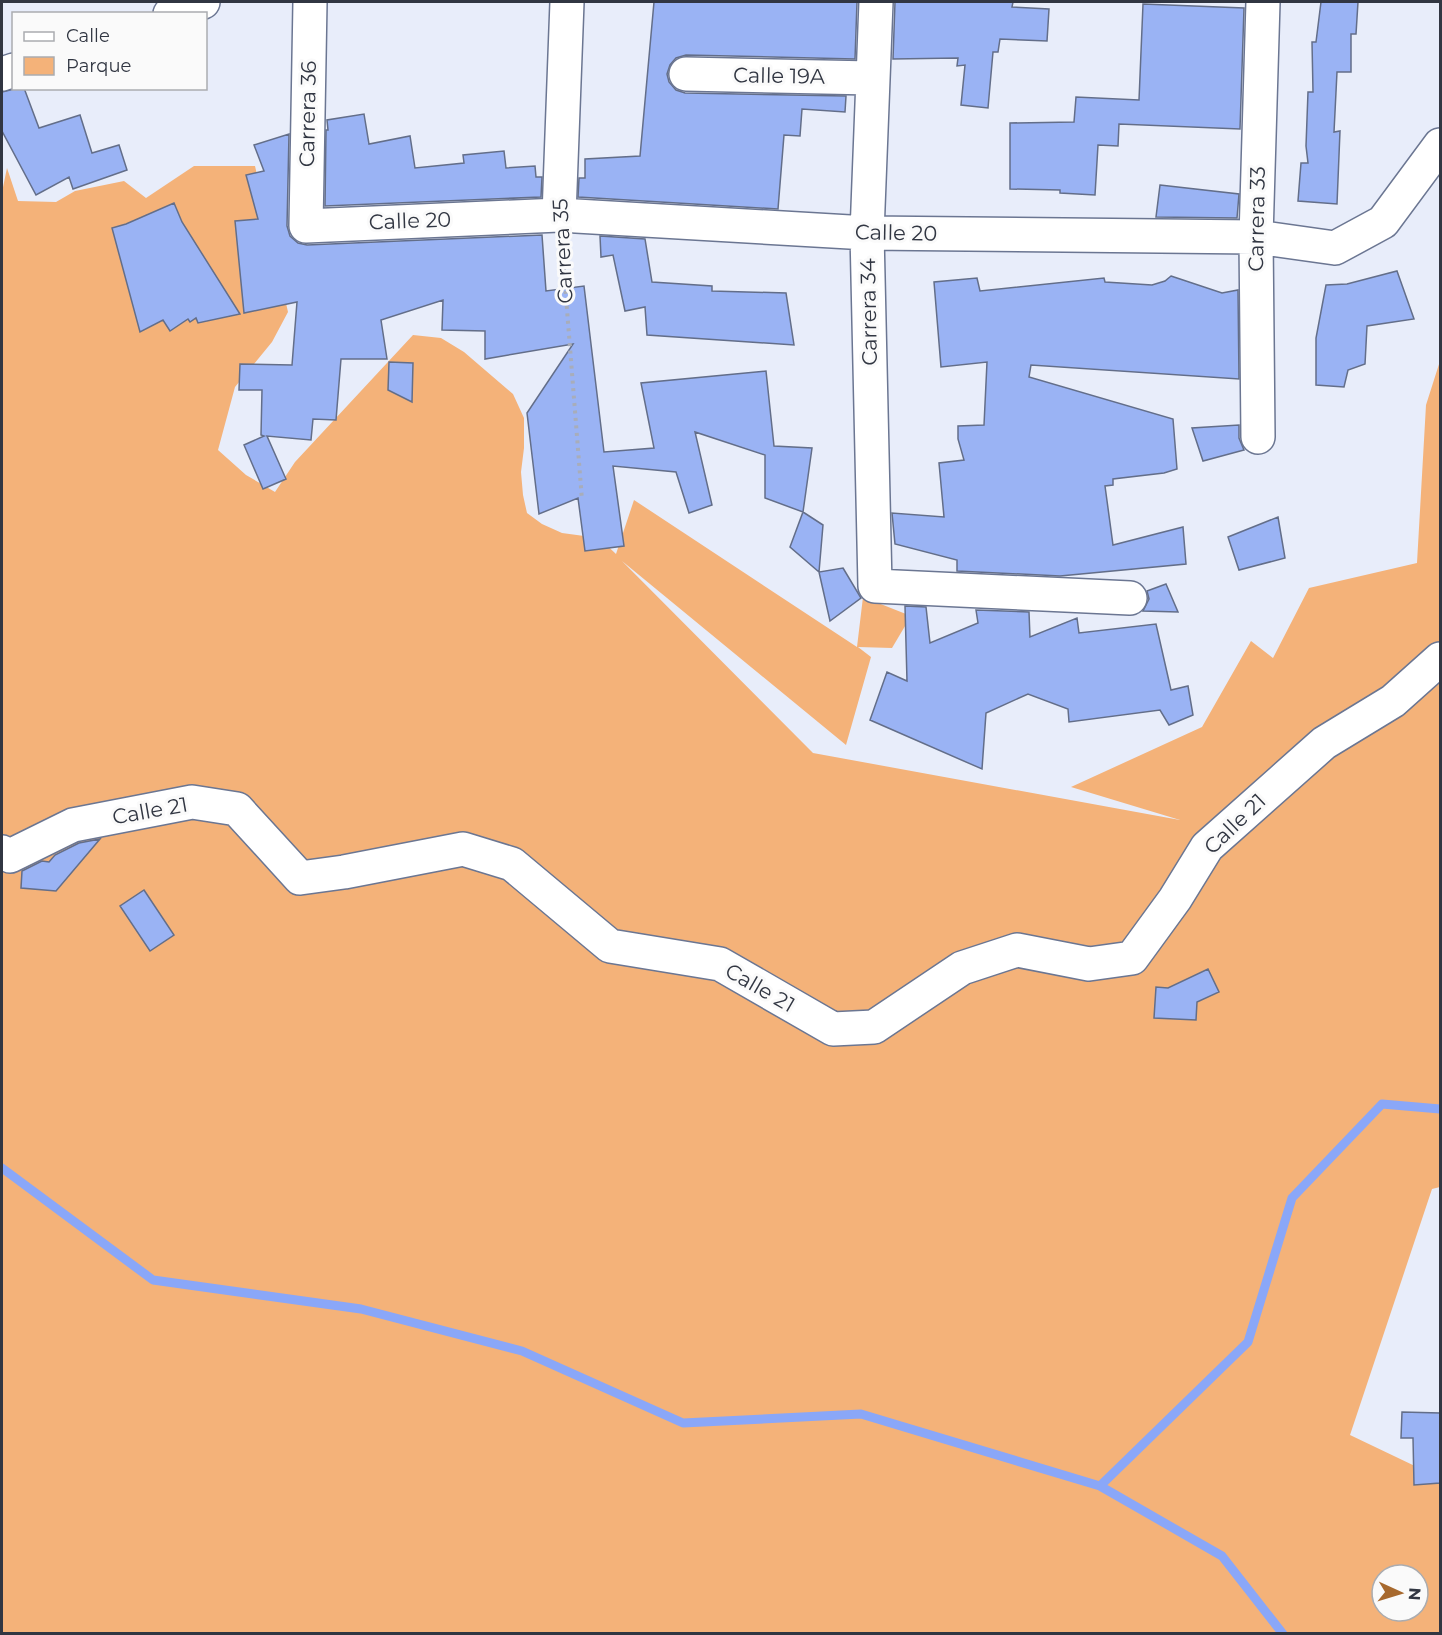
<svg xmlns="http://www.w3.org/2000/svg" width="1442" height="1635" font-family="Montserrat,sans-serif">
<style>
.green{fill:#f4b279;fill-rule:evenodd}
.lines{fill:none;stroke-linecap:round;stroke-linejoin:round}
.stream{stroke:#8aa7f8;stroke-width:9}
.building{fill:#9ab3f4;stroke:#636e89;stroke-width:1.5}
.minor-casing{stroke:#6b7692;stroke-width:36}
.path{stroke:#a8adba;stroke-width:4;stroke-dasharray:3 4.5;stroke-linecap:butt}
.minor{stroke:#fff;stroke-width:33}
.labels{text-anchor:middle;stroke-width:6;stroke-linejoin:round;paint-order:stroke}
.street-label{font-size:21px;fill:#313642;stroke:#fafafa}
</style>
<rect width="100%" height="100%" fill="#e8edfa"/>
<path class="green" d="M194,166H255L288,312L272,342L235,387L218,450L246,475L275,492L295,462L413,335L441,338L464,352L513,394L524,418V448L521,472L523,495L527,513L542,524L562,533L599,538L616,554L634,500L857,647L863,597L911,616L892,648L858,647L871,657L846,745L622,561L813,753L1180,820L1071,787L1202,727L1251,641L1273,658L1309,588L1417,563L1426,405L1440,361V1187L1432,1189L1350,1435L1440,1478V1633L2,1634V192L7,168L18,201L56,202L75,191L124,181L146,198ZM1382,1575H1418V1611H1382Z"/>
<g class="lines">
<path class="stream" d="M2,1168L153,1280L361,1309L522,1351L683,1423L861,1414L1100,1486L1248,1342L1292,1198L1382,1104L1440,1109
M1100,1486L1222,1556L1283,1634"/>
</g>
<path class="building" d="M654,2H857L855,59L686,55L676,58L670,65L667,74L669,82L676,90L685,93L846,96L845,112L802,109L800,136L784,135L778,209L578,197L579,178H585V159L640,156Z
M895,2H1013L1012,7L1049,9L1047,41L1000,39L998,52H993L988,108L961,105L965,65L957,66L958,58L893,59Z
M1321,2H1358L1356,34H1351V72H1337L1334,132L1340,131L1337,204L1298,201L1301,163H1308L1306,146L1308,92H1313L1312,42H1316Z
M1143,4L1244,8L1240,129L1119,124L1118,146L1098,145L1095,195L1060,193V190L1010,189V123L1074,122L1076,97L1139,100Z
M18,88H24L39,128L80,115L92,153L119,145L127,170L73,189L69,177L36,195L2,131V92Z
M364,114L369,144L410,136L415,168L464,163L463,155L504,151L506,168L535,166L536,177H542L541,197L325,206L326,130H328L327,120Z
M289,134L287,226L290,236L298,243L307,245L542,235L546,291L584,286L604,452L654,448L641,383L766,371L774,446L812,448L803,512L765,498V455L695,432L712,505L689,513L676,472L613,466L624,546L585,551L578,498L539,514L527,413L573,344L485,359V331L442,330L443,300L381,320L387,359H341L336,420L313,419L311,440L267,436L286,479L263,489L244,445L264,436L261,435L262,390H239L240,364L292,365L297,302L244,313L235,221L258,219L246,175L264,171L254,145Z
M1160,185L1239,194L1237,218L1156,217Z
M174,203L182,222L240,314L198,323L196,318L190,322L188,319L170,331L163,320L140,332L112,228L126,224Z
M600,236L645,239L652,282L712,286V291L786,293L794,345L647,335L645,307L625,311L613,255L601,257Z
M1397,271L1414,319L1367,326L1365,364L1348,370L1344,387L1316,385V338L1326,285L1347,284Z
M1171,276L1222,293L1238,290L1239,379L1031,365L1029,377L1173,419L1177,469L1164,473L1113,479V485L1105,486L1113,545L1183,527L1186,564L1060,576L957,571V560L895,544L892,513L944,517L939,463L964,460L958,439V426L984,425L987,362L941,367L934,282L977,278L980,291L1104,278L1105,282L1152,285L1165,281Z
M389,362L413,363L412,402L388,390Z
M1239,425V438L1244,450L1203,461L1192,428Z
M803,512L823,525L819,572L790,547Z
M1278,517L1285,558L1239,570L1228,537Z
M843,568L861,598L830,621L819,572Z
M1166,584L1178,612L1143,611L1149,599L1147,591Z
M905,606L926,607L930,643L978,623L976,610L1029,612L1030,637L1077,618L1079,633L1156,624L1171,690L1188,686L1193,715L1169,725L1160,710L1069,722L1068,709L1028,694L986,713L982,769L870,720L887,672L907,681Z
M100,839L56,891L21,888L22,871L42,861L49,862L55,855L79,843Z
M144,890L174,935L150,951L120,906Z
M1208,969L1219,992L1197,1002L1196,1020L1154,1018L1156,987L1168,988Z
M1402,1412L1440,1413V1483L1414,1485L1413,1438H1401Z"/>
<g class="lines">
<g class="minor-casing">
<path id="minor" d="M310,2L306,226L559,215L867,233L1256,237L1335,248L1383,222L1440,145
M876,2L867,233L875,586L1130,598
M170,14L203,2
M2,74L14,70
M686,74L872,78
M559,215L567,2
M1258,437L1256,237L1263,2
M2,852L10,856L73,825L192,802L237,809L300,878L344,872L463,849L512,864L610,946L720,964L833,1029L874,1027L962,968L1017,950L1089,964L1132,958L1175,899L1207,847L1324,743L1393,701L1440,659"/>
</g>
<path class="path" d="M562,246L582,500"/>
<use href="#minor" class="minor"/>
</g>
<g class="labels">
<g class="street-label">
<text transform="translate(779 76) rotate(1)" y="7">Calle 19A</text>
<text transform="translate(308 114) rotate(-89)" y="7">Carrera 36</text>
<text transform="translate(1257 219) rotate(-89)" y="7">Carrera 33</text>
<text transform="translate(410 221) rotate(-2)" y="7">Calle 20</text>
<text transform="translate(896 233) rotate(1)" y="7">Calle 20</text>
<text transform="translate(563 251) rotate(-93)" y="7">Carrera 35</text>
<text transform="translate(869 312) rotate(-91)" y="7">Carrera 34</text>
<text transform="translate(150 811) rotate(-10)" y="7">Calle 21</text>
<text transform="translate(1235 824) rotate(-44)" y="7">Calle 21</text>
<text transform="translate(760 988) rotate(30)" y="7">Calle 21</text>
</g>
</g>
<rect width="1442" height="1635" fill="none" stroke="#313642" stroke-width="6"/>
<rect x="12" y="12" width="195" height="78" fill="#fafafa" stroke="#aaacb0" stroke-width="1.5"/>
<rect x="24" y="32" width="30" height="9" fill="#ffffff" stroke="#aaacb0" stroke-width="1.5"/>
<text x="66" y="42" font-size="18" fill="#313642">Calle</text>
<rect x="24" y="57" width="30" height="18" fill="#f4b279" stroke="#aaacb0" stroke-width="1.5"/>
<text x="66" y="72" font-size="18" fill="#313642">Parque</text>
<g transform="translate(1400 1593) rotate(94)"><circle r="28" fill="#fafafa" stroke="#aaacb0" stroke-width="1.5"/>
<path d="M0-4.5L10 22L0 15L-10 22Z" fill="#a7692e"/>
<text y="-9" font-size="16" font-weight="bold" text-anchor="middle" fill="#313642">N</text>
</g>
</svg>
